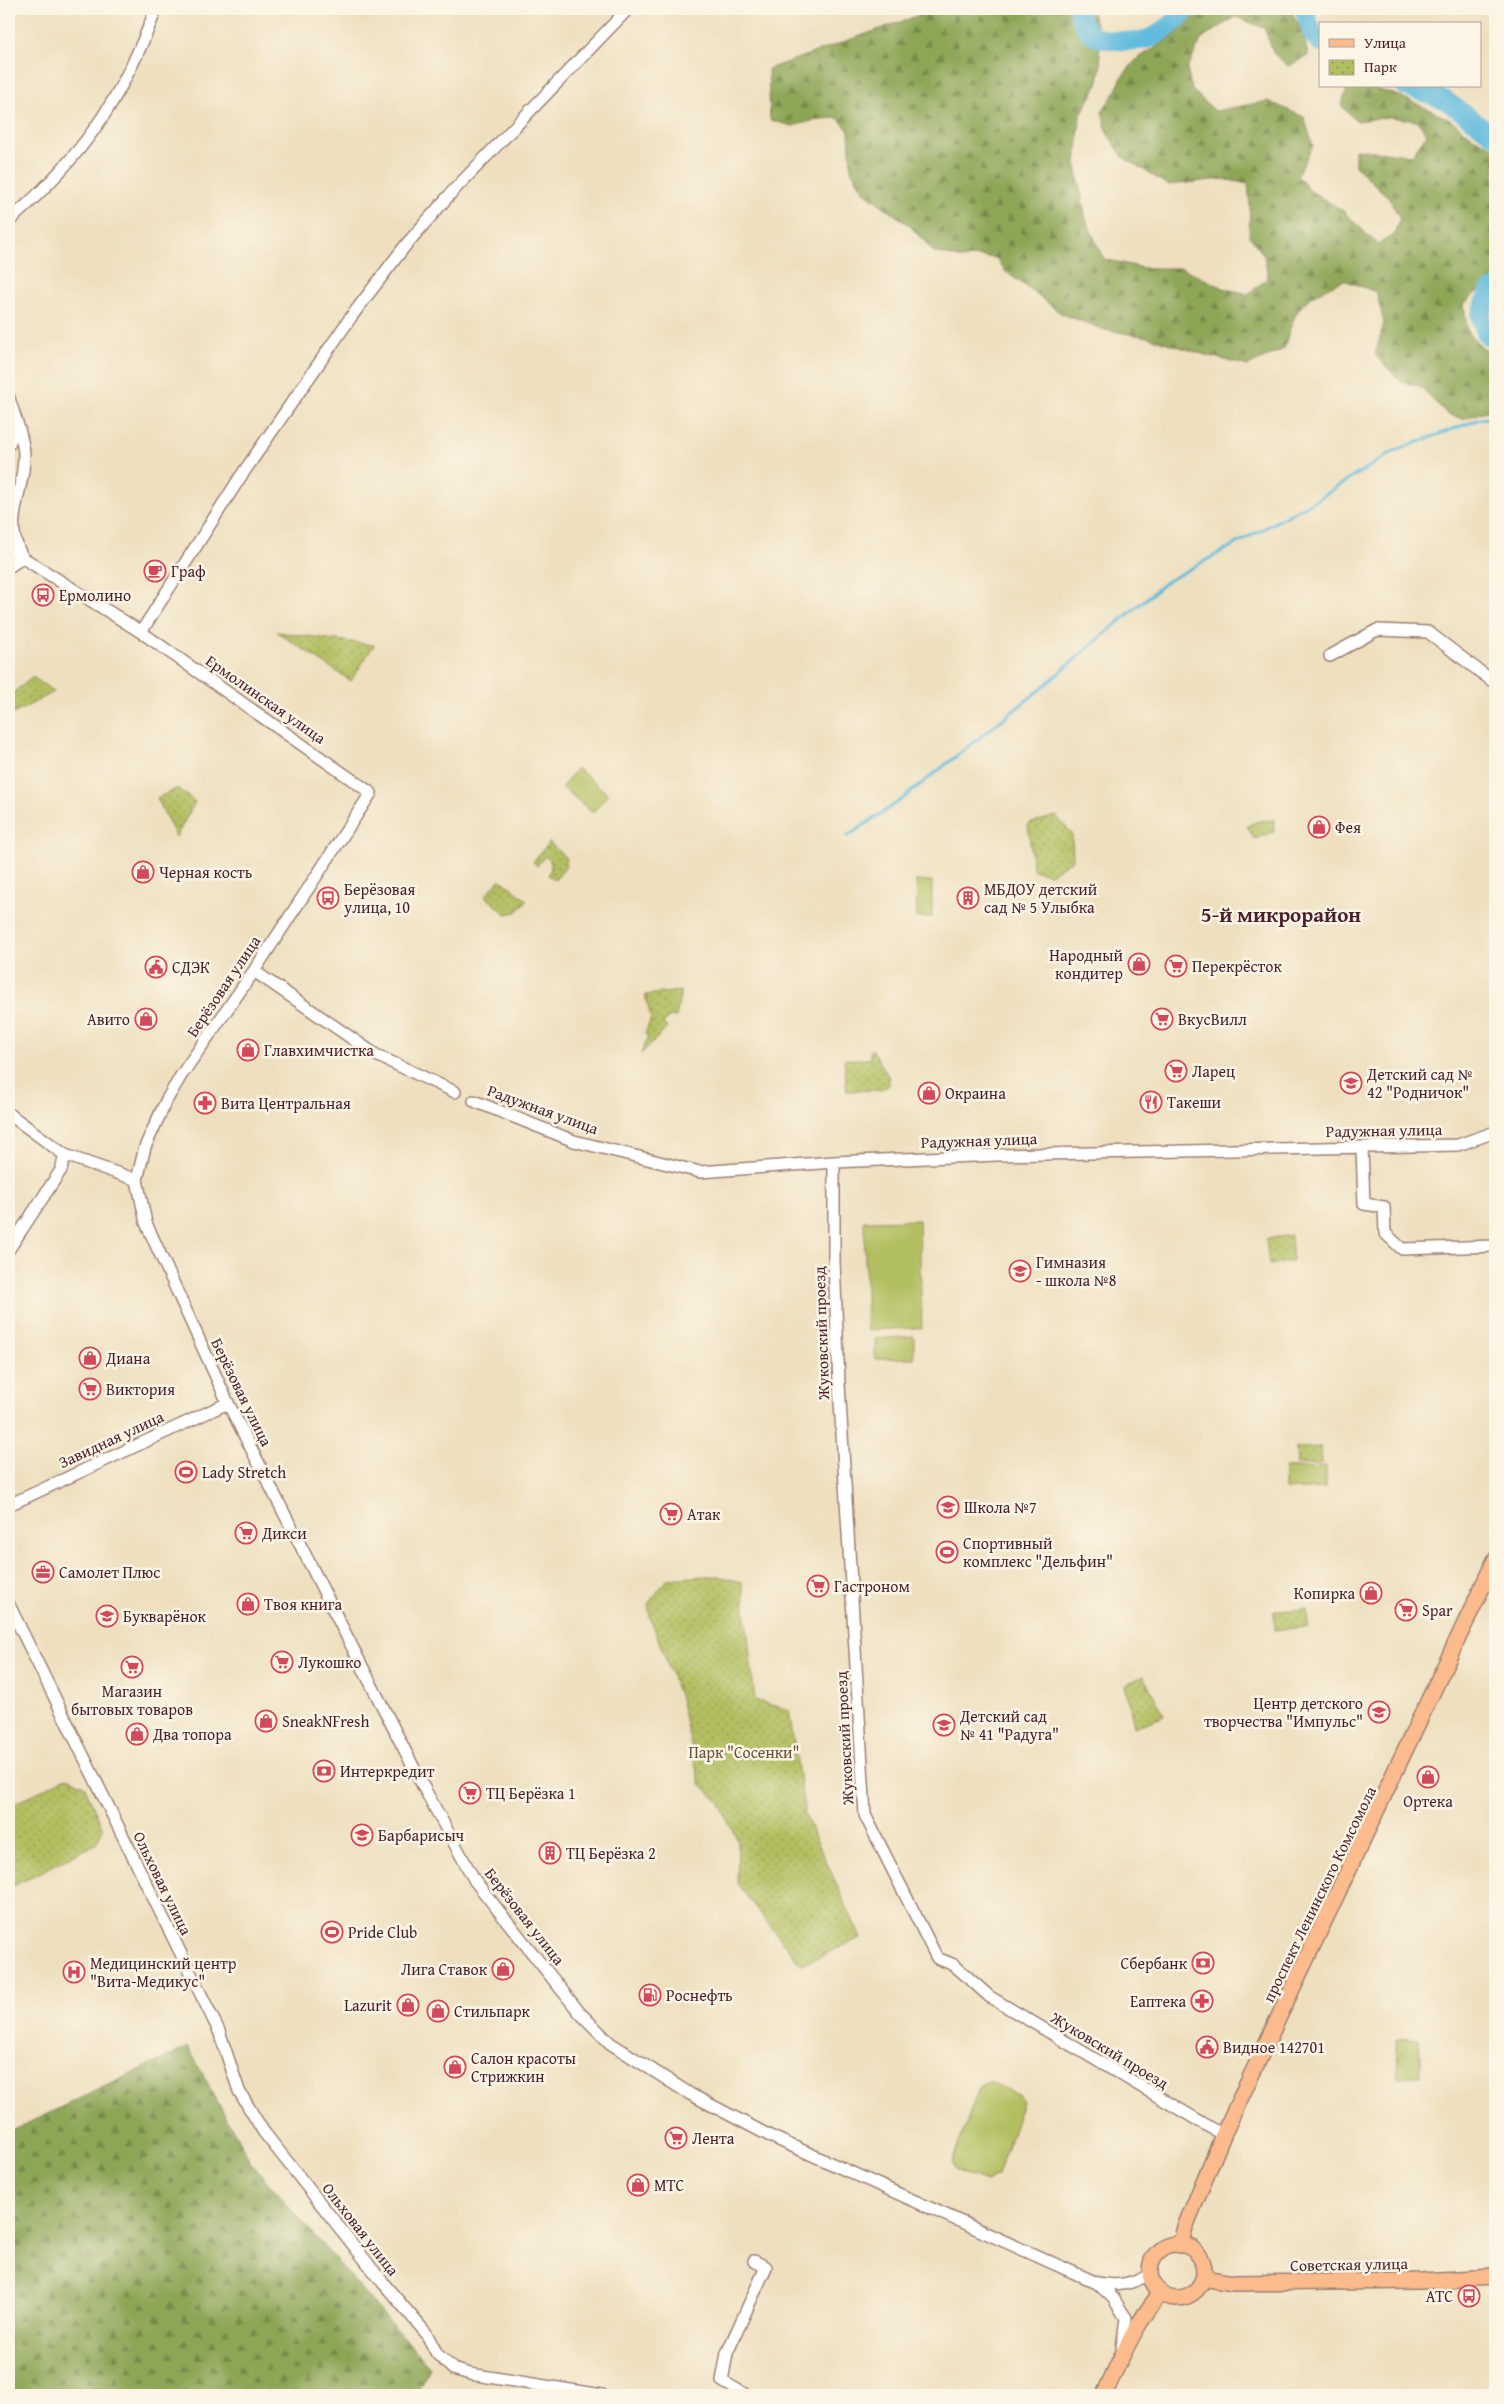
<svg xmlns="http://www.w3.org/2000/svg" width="1504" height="2404" font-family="'Gentium Book Plus',serif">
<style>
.grass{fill:#b2bf61;stroke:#7e6f46}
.forest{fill:url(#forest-firs);stroke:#6c6241}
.park{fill:url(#park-dots);stroke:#7e6f46}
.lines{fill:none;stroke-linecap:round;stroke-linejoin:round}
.stream{stroke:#5fbadd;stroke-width:3}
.river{stroke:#5fbadd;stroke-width:19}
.minor-casing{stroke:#9c8075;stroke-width:14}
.major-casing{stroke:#9c8075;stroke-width:18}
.minor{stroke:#fff;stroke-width:11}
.major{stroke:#fbbb8c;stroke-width:15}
.labels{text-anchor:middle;stroke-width:5;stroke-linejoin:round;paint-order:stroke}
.poi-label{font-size:16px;fill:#4a1f2b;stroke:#fcf5e5;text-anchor:start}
.street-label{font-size:16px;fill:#4a1f2b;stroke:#fcf5e5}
.park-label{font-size:16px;fill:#694f3b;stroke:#fcf5e5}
.district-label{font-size:21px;font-weight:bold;fill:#4a1f2b;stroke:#fcf5e5}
</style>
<defs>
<pattern id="forest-firs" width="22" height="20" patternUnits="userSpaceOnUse" patternTransform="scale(1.25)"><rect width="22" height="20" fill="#8da657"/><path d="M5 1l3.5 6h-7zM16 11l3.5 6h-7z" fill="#758748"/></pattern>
<pattern id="park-dots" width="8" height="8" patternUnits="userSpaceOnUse" patternTransform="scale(1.25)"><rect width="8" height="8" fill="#b2bf61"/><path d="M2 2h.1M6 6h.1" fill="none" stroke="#939b50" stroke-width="1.8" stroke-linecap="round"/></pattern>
</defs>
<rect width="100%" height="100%" fill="#fcf5e5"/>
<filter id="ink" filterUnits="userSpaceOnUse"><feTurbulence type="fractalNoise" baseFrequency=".02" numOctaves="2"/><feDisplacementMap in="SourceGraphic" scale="10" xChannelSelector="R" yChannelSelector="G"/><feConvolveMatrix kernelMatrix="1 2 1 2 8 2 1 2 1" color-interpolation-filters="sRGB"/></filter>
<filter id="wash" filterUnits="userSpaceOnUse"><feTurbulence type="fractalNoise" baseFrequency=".0096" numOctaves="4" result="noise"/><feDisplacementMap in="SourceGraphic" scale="20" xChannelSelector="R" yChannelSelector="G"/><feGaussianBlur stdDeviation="1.12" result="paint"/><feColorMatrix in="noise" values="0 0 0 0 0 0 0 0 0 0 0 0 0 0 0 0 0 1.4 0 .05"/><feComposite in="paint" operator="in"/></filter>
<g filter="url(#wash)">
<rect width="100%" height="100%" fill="#eee0bf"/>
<path class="grass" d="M577,768L608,794L593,813L562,787Z
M916,881H932V917H917Z
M919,1220L922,1328L867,1330L864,1221Z
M914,1336V1358L875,1359V1339Z
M1326,1467V1488L1285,1490V1468Z
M989,2082L1019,2094L1023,2102L997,2176L987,2182L957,2172L952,2162L980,2085Z"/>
<path class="forest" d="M936,9H1091L1097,28L1101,65L1097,86L1080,116L1076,166L1086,220L1104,259L1144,268H1182L1223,288L1248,294L1268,278L1264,255L1249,236L1250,206L1248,184L1223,179L1168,185L1123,157L1107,133L1102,111L1114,94L1123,75L1137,59L1173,36L1204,9H1290L1303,32L1308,56L1288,66L1274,54L1264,28L1236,17L1202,38L1187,69L1192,90L1215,111L1268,101L1304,117L1313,146L1297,175L1309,190L1342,210L1377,244L1393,236L1400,218L1388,197L1355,166V149L1412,155L1427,134L1417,121L1388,117L1357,121L1341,106L1348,86H1366L1400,96L1451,120L1471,136L1495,148V276L1464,304L1468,333L1486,351L1495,355V408L1463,419L1447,414L1420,386L1401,382L1375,355L1384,323L1376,292L1344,280C1302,299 1296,304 1284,349L1248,366L1202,354L1148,337L1105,330L1062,314L1005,271L996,258L976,256L963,259L934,252L910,226L864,192L851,170L849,131L838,118L820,119L792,126L770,120L768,69Z
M188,2047L251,2163L430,2368L415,2395H9V2132Z"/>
<path class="park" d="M277,632L374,645L351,681Z
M33,677L54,692L9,716V696Z
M178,788L195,802L176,837L157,798Z
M1056,816L1072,834L1073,860L1050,874L1033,870L1028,824Z
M1274,820V832L1254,839L1247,826L1258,821Z
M549,842L567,859L565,868L555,880L548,875L551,868L550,861L545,856L537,866L533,862Z
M500,879L527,900L517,912L506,914L485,896Z
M681,991L676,1017L670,1016L663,1023L667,1028L641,1054L648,1037L645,1034L651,1018L645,995Z
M870,1050H873L889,1078V1085L881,1090L847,1091L844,1059H870Z
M1291,1235L1293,1261L1269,1265L1266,1239Z
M1321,1447L1322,1464L1297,1465L1296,1448Z
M704,1576H718L742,1582L755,1700L789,1710L805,1815L861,1938L801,1965L737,1884L738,1842L719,1802L700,1784L680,1698L650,1617L648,1604L667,1579Z
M1307,1609L1308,1627L1275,1630L1274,1611Z
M1143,1676L1165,1716L1134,1727L1125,1685Z
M68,1777L84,1785L103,1829L96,1844L9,1888V1806Z
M1419,2038L1421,2076L1398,2077L1397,2039Z"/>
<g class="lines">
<path class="stream" d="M848,836L901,800L1032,696L1166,582L1318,499L1394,451L1480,419L1495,417"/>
<path class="river" d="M1078,9C1079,18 1085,30 1093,35C1104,42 1135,42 1147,39C1161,35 1178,19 1188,9
M1304,9L1313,35L1320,43
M1405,86L1445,100L1495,136
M1495,288L1489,292L1480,317L1487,336L1495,341"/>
</g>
</g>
<g filter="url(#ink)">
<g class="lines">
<g class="minor-casing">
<path id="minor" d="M9,221C83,156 121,101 156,9
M9,398C14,416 23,435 24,454C26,488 1,522 22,556
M9,444L13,433V422
M9,549L141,632L371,793L254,971L182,1074L166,1101L145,1147L137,1180L146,1223L228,1403L424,1788L475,1881L580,2013L610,2043L690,2094L770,2136L1097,2283C1119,2287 1132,2284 1151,2273
M9,567L23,557
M141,632L241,476L351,317L405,246L453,191L628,9
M1330,656L1377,630L1428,632L1495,683
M254,971L376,1055L455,1092
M474,1101L574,1141L700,1172L834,1162L997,1155L1458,1145L1495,1132
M9,1114L65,1155L137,1180
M1362,1147L1364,1204L1384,1207L1385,1233L1402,1249L1495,1246
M834,1162V1260L839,1384L865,1815L937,1958L954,1965L990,1997L1223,2135
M9,1249L61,1170L65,1155
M9,1505L228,1403
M9,1605L219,2031L239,2091L263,2131L384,2284L426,2333L437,2354L453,2369L470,2374L602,2395
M1097,2283L1113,2298L1126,2318L1122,2348
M746,2395L722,2381L727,2353L766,2267L754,2261"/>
</g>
<g class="major-casing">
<path id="major" d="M1150 2271a27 27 0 1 1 54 0a27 27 0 1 1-54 0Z
M1180,2245L1185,2227L1223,2135L1495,1560
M1203,2278L1233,2283L1421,2281L1495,2277
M1104,2395C1120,2360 1136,2322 1161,2293"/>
</g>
<use href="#minor" class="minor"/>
<use href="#major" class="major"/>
</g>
</g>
<defs>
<g id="cafe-ring" transform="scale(1.125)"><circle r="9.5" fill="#fcf5e5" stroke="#d1495b" stroke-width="1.5"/><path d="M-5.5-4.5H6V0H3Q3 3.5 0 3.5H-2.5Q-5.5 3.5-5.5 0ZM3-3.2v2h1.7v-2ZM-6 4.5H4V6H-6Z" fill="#d1495b"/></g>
<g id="bus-ring" transform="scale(1.125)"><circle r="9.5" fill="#fcf5e5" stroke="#d1495b" stroke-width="1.5"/><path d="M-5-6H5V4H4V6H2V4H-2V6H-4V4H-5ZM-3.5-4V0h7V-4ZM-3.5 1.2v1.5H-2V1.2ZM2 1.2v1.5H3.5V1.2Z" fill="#d1495b"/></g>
<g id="shop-ring" transform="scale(1.125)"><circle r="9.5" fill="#fcf5e5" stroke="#d1495b" stroke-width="1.5"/><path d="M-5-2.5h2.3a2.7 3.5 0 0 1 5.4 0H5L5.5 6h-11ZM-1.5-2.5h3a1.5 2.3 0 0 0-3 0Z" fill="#d1495b"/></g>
<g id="building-ring" transform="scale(1.125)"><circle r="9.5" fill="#fcf5e5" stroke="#d1495b" stroke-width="1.5"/><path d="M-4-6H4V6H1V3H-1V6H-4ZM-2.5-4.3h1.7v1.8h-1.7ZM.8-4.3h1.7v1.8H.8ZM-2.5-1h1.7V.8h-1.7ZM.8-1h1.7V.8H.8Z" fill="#d1495b"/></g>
<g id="supermarket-ring" transform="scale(1.125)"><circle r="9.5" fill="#fcf5e5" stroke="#d1495b" stroke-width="1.5"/><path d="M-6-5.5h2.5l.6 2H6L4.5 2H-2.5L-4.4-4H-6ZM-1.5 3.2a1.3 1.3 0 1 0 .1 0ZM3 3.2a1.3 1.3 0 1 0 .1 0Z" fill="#d1495b"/></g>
<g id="civic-ring" transform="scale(1.125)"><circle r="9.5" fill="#fcf5e5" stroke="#d1495b" stroke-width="1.5"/><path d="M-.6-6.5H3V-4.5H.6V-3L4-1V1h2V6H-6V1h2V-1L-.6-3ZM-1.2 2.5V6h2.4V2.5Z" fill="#d1495b"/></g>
<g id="school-ring" transform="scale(1.125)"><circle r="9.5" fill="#fcf5e5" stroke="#d1495b" stroke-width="1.5"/><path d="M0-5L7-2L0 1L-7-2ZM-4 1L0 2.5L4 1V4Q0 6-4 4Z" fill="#d1495b"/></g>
<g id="restaurant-ring" transform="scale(1.125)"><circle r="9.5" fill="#fcf5e5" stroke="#d1495b" stroke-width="1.5"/><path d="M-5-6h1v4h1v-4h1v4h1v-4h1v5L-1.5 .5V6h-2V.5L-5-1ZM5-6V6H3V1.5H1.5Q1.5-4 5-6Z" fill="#d1495b"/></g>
<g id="pharmacy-ring" transform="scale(1.125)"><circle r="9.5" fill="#fcf5e5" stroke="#d1495b" stroke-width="1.5"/><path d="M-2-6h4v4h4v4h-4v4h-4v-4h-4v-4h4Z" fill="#d1495b"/></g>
<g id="stadium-ring" transform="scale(1.125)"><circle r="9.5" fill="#fcf5e5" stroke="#d1495b" stroke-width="1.5"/><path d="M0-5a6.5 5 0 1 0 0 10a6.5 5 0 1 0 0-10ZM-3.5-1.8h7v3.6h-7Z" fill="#d1495b"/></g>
<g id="office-ring" transform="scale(1.125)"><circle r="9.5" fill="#fcf5e5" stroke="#d1495b" stroke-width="1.5"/><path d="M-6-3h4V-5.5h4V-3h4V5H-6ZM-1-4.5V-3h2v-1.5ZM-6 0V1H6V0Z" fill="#d1495b"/></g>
<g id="bank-ring" transform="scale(1.125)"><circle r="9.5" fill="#fcf5e5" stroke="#d1495b" stroke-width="1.5"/><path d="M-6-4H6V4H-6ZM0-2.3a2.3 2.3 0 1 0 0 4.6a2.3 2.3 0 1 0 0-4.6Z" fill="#d1495b"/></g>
<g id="hospital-ring" transform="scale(1.125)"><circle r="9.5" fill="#fcf5e5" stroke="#d1495b" stroke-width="1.5"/><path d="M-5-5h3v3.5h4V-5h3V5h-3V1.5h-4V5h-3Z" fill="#d1495b"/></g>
<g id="fuel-ring" transform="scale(1.125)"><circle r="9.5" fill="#fcf5e5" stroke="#d1495b" stroke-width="1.5"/><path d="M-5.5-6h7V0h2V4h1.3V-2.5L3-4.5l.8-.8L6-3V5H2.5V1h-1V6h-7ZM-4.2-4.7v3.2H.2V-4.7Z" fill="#d1495b"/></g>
</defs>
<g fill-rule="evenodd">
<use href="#cafe-ring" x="155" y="571"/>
<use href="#bus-ring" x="43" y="595"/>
<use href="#shop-ring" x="1319" y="827"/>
<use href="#shop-ring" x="143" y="872"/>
<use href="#bus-ring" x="328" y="898"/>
<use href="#building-ring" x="968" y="898"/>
<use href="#shop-ring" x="1139" y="964"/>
<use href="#supermarket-ring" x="1176" y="966"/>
<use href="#civic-ring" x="156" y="967"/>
<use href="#shop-ring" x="146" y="1019"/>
<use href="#supermarket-ring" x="1162" y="1019"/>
<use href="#shop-ring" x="248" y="1050"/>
<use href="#supermarket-ring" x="1176" y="1071"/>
<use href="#school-ring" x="1351" y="1083"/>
<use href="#shop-ring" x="929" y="1093"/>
<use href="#restaurant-ring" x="1151" y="1102"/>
<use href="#pharmacy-ring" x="205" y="1103"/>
<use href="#school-ring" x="1020" y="1271"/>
<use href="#shop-ring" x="90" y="1358"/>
<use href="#supermarket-ring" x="90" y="1389"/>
<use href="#stadium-ring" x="186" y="1472"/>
<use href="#school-ring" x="948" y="1507"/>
<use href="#supermarket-ring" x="671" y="1514"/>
<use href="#supermarket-ring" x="246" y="1533"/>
<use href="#stadium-ring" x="947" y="1552"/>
<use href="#office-ring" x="43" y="1572"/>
<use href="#supermarket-ring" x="818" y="1586"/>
<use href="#shop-ring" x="1371" y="1593"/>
<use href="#shop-ring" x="248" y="1604"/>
<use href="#supermarket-ring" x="1406" y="1610"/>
<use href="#school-ring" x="107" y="1616"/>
<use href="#supermarket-ring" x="282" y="1662"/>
<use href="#supermarket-ring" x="132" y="1667"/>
<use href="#school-ring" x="1379" y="1712"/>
<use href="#shop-ring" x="266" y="1721"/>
<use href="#school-ring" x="944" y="1725"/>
<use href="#shop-ring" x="137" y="1734"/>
<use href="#bank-ring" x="324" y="1771"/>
<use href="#shop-ring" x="1428" y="1777"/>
<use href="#supermarket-ring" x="470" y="1793"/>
<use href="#school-ring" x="362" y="1835"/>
<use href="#building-ring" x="550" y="1853"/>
<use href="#stadium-ring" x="332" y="1932"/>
<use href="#bank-ring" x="1203" y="1963"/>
<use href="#shop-ring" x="503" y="1969"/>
<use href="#hospital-ring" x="74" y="1972"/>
<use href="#fuel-ring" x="650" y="1995"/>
<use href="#pharmacy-ring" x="1202" y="2001"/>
<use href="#shop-ring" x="408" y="2005"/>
<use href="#shop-ring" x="438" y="2011"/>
<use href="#civic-ring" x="1207" y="2047"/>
<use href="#shop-ring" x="455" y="2067"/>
<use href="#supermarket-ring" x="676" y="2138"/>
<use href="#shop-ring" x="638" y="2185"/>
<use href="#bus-ring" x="1469" y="2296"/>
</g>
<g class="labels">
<g class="poi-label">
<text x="171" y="577">Граф</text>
<text x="59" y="601">Ермолино</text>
<text x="1335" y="833">Фея</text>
<text x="159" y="878">Черная кость</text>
<text x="344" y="895">Берёзовая<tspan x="344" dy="18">улица, 10</tspan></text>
<text x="984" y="895">МБДОУ детский<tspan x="984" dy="18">сад № 5 Улыбка</tspan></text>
<text x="1123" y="961" text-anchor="end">Народный<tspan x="1123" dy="18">кондитер</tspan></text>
<text x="1192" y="972">Перекрёсток</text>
<text x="172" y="973">СДЭК</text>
<text x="130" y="1025" text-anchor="end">Авито</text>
<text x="1178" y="1025">ВкусВилл</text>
<text x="264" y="1056">Главхимчистка</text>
<text x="1192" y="1077">Ларец</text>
<text x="1367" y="1080">Детский сад №<tspan x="1367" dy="18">42 "Родничок"</tspan></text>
<text x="945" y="1099">Окраина</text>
<text x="1167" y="1108">Такеши</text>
<text x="221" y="1109">Вита Центральная</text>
<text x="1036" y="1268">Гимназия<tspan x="1036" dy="18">- школа №8</tspan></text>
<text x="106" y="1364">Диана</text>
<text x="106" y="1395">Виктория</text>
<text x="202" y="1478">Lady Stretch</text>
<text x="964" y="1513">Школа №7</text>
<text x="687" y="1520">Атак</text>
<text x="262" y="1539">Дикси</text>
<text x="963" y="1549">Спортивный<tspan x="963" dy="18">комплекс "Дельфин"</tspan></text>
<text x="59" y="1578">Самолет Плюс</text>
<text x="834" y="1592">Гастроном</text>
<text x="1355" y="1599" text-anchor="end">Копирка</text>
<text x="264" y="1610">Твоя книга</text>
<text x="1422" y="1616">Spar</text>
<text x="123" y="1622">Букварёнок</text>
<text x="298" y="1668">Лукошко</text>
<text x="132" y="1697" text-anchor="middle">Магазин<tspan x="132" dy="18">бытовых товаров</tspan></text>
<text x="1363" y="1709" text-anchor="end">Центр детского<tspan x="1363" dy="18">творчества "Импульс"</tspan></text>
<text x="960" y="1722">Детский сад<tspan x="960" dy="18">№ 41 "Радуга"</tspan></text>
<text x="282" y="1727">SneakNFresh</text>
<text x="153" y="1740">Два топора</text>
<text x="340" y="1777">Интеркредит</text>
<text x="486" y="1799">ТЦ Берёзка 1</text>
<text x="1428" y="1807" text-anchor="middle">Ортека</text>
<text x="378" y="1841">Барбарисыч</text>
<text x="566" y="1859">ТЦ Берёзка 2</text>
<text x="348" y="1938">Pride Club</text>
<text x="90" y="1969">Медицинский центр<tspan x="90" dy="18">"Вита-Медикус"</tspan></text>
<text x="1187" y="1969" text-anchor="end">Сбербанк</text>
<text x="487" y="1975" text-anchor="end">Лига Ставок</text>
<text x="666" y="2001">Роснефть</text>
<text x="1186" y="2007" text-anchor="end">Еаптека</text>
<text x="392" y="2011" text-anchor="end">Lazurit</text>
<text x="454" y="2017">Стильпарк</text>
<text x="1223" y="2053">Видное 142701</text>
<text x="471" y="2064">Салон красоты<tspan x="471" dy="18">Стрижкин</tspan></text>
<text x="692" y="2144">Лента</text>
<text x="654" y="2191">МТС</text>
<text x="1453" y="2302" text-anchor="end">АТС</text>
</g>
<g class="street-label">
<text transform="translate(266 699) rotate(35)" y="6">Ермолинская улица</text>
<text transform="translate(223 986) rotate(-56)" y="6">Берёзовая улица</text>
<text transform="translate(543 1109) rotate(20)" y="6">Радужная улица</text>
<text transform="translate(1384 1130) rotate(-1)" y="6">Радужная улица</text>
<text transform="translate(979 1140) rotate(-2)" y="6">Радужная улица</text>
<text transform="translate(821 1333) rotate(-92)" y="6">Жуковский проезд</text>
<text transform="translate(242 1392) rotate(64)" y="6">Берёзовая улица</text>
<text transform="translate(111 1439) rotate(-25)" y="6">Завидная улица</text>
<text transform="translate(844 1738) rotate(-93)" y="6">Жуковский проезд</text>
<text transform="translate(163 1883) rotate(64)" y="6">Ольховая улица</text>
<text transform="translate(1319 1894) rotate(-64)" y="6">проспект Ленинского Комсомола</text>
<text transform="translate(525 1916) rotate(52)" y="6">Берёзовая улица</text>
<text transform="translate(1110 2050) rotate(31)" y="6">Жуковский проезд</text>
<text transform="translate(361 2229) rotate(52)" y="6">Ольховая улица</text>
<text transform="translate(1349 2264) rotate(-1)" y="6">Советская улица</text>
</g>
<g class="park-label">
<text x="744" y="1758">Парк "Сосенки"</text>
</g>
<g class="district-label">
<text x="1281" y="922">5-й микрорайон</text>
</g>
</g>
<rect width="1504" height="2404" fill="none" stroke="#fcf5e5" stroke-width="30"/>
<rect x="1319" y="22" width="162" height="65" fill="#fcf5e5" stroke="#b59f9b"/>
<rect x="1329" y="39" width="25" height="8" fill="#fbbb8c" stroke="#b59f9b"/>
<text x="1364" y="48" font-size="15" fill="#4a1f2b">Улица</text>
<rect x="1329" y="60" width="25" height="15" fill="url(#park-dots)" stroke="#b59f9b"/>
<text x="1364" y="72" font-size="15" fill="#4a1f2b">Парк</text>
</svg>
